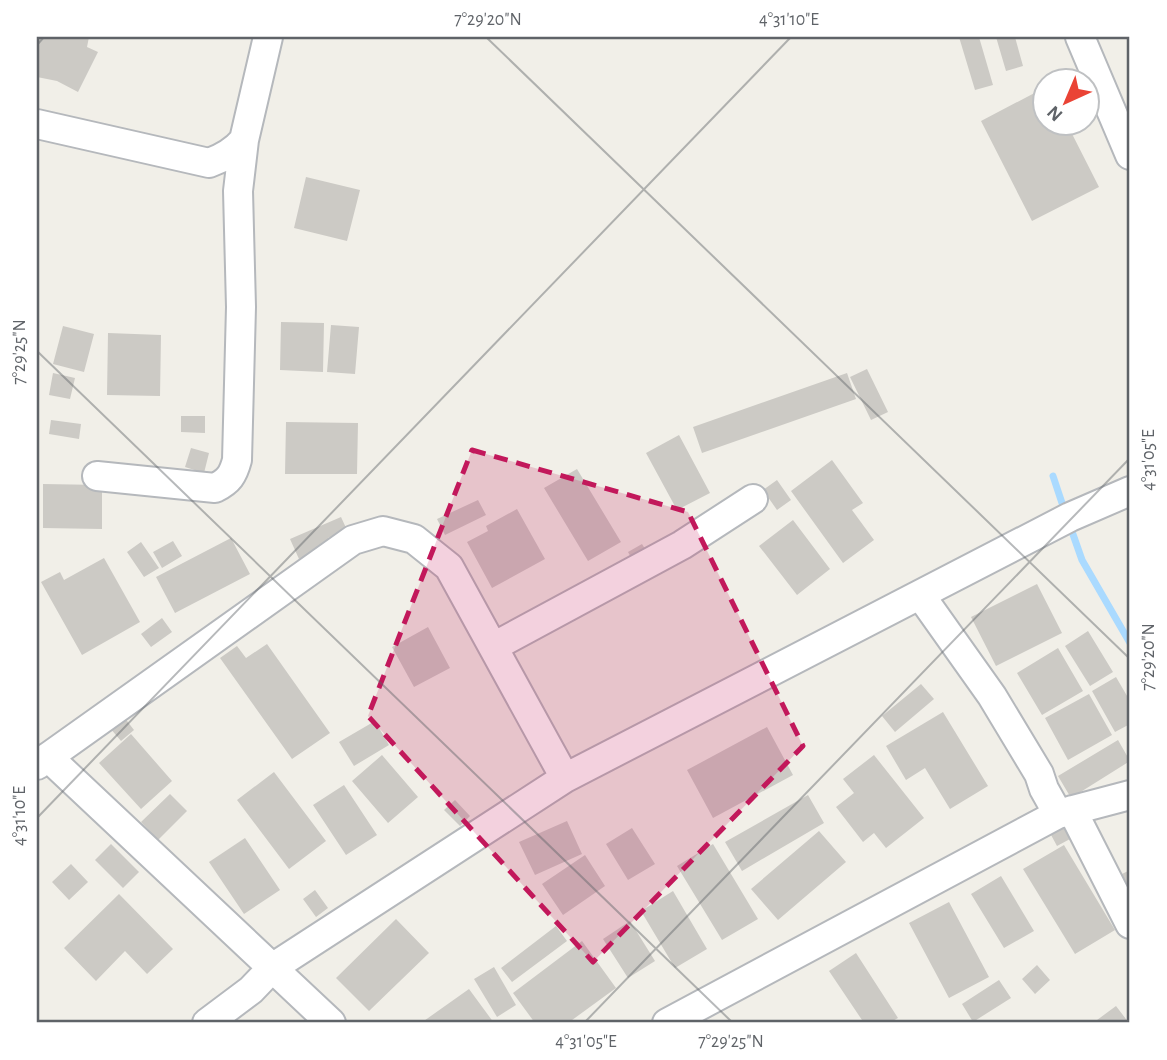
<svg xmlns="http://www.w3.org/2000/svg" width="1167" height="1060" font-family="'Alegreya Sans',sans-serif">
<style>
.lines{fill:none;stroke-linecap:round;stroke-linejoin:round}
.stream{stroke:#aadaff;stroke-width:7}
.building{fill:#cccac5}
.minor-casing{stroke:#b5b8bc;stroke-width:32}
.minor{stroke:#fff;stroke-width:28}
.marked{fill:#c2185b;fill-opacity:0.2;stroke:#c2185b;stroke-width:5;stroke-dasharray:14 9;stroke-linejoin:round}
.ticks{fill:none;stroke:#5f6368;stroke-width:2;stroke-opacity:0.45}
.neatline{fill:none;stroke:#5f6368;stroke-width:2.5}
.ticks-label{font-size:18px;text-anchor:middle;fill:#5f6368}
</style>
<rect width="100%" height="100%" fill="#f1efe8"/>
<g class="lines">
<path class="stream" d="M1053,476L1065,512
M1069,523L1082,560L1130,643"/>
</g>
<path class="building" d="M37,37H89L87,47L98,52L78,92L57,81L37,77Z
M959,37H979L993,85L975,90Z
M996,37H1015L1023,66L1006,71Z
M1044,88V122H1066L1099,187L1032,221L981,121Z
M306,177L360,190L347,241L294,228Z
M281,322L324,323L323,372L280,370Z
M331,325L359,327L355,374L327,372Z
M63,326L94,334L84,372L53,364Z
M108,333L161,335L160,396L107,395Z
M867,369L888,412L871,420L850,377Z
M53,373L75,378L70,399L49,395Z
M847,373L856,399L702,453L693,427Z
M181,416H205V433L181,432Z
M51,420L81,424L79,439L49,434Z
M286,422L358,423L357,474H285Z
M679,435L710,493L677,510L646,453Z
M191,448L209,453L204,473L185,467Z
M832,460L863,503L852,510L874,540L843,563L791,491Z
M577,469L621,542L588,561L544,488Z
M777,480L791,500L777,510L763,490Z
M43,484L102,485V529L43,528Z
M478,500L486,515L445,535L437,519Z
M517,509L545,559L492,588L467,542L488,531L486,526Z
M341,517L347,530L328,538L331,546L299,559L290,539Z
M793,520L830,569L797,595L759,546Z
M231,538L250,574L175,613L156,577Z
M173,541L182,556L162,568L153,552Z
M141,542L159,568L144,577L127,552Z
M642,544L650,557L635,565L628,552Z
M104,558L140,622L82,655L41,582L60,572L64,580Z
M1037,584L1062,633L996,666L971,617Z
M162,618L172,632L151,647L141,634Z
M428,627L450,668L414,687L392,647Z
M1088,631L1113,672L1090,686L1065,646Z
M267,644L330,733L292,759L220,658L237,646L246,658Z
M1058,648L1083,691L1042,715L1017,673Z
M1116,677L1130,701V724L1115,732L1092,691Z
M921,684L934,699L895,732L882,716Z
M1089,694L1112,735L1068,760L1045,718Z
M943,712L988,786L950,809L925,768L906,780L886,746Z
M124,717L134,730L121,741L110,728Z
M375,721L389,745L354,766L339,742Z
M767,727L793,775L713,818L687,770Z
M131,734L172,781L141,809L99,763Z
M1118,740L1130,761L1071,798L1058,776Z
M382,755L418,797L388,823L352,781Z
M874,755L924,818L886,848L874,833L863,842L836,807L854,793L843,779Z
M274,772L326,841L289,869L237,800Z
M344,785L377,835L346,855L313,805Z
M170,794L187,811L158,840L141,822Z
M808,795L824,823L742,871L725,842Z
M455,800L470,816L460,826L444,810Z
M567,821L582,854L535,875L519,842Z
M1063,825L1070,839L1057,846L1050,833Z
M632,828L655,864L628,880L606,844Z
M819,831L846,862L778,920L751,889Z
M245,838L280,890L244,914L209,862Z
M111,844L139,872L123,888L95,860Z
M713,844L758,919L722,940L677,866Z
M1064,845L1115,930L1075,954L1023,869Z
M585,855L605,886L563,915L542,884Z
M71,864L88,882L69,900L52,882Z
M1130,870V889L1122,874Z
M1001,876L1034,931L1004,948L971,894Z
M315,890L328,908L316,917L303,899Z
M673,891L707,949L675,968L641,911Z
M119,894L173,949L147,974L125,951L96,981L64,948Z
M949,902L989,977L949,998L909,923Z
M396,919L429,953L369,1011L336,978Z
M630,921L655,961L628,978L603,939Z
M556,926L567,941L512,982L501,968Z
M582,941L616,988L568,1023H535L513,993Z
M856,953L898,1018L889,1023H864L829,971Z
M1037,965L1050,980L1035,994L1022,979Z
M494,967L516,1005L497,1017L474,979Z
M999,980L1011,998L973,1022L962,1004Z
M469,989L494,1023H421Z
M1116,1006L1129,1023H1093Z"/>
<g class="lines">
<g class="minor-casing">
<path id="minor" d="M1080,37L1130,155
M37,124L209,163C223,158 234,152 244,140
M97,476L215,488C229,481 233,475 237,460L241,307L238,191L244,140L268,37
M921,596L992,696L1039,774L1044,789L1058,814
M493,647L682,545L753,499
M48,757L331,1023
M37,765L353,540L383,531L414,539L449,567L565,778
M1072,810L1130,924
M207,1023L251,990L272,968L565,778L1070,517L1130,491
M667,1023L1058,814L1130,795"/>
</g>
<use href="#minor" class="minor"/>
</g>
<path class="marked" d="M472,450L688,512L803,746L593,962L368,716Z"/>
<path class="ticks" d="M486,37L1130,659M37,45L44,37M37,351L733,1023M37,818L791,37M584,1023L1130,458"/>
<rect width="1167" height="1060" fill="none" stroke="#ffffff" stroke-width="77"/>
<g transform="translate(1066 102) rotate(224)"><circle r="33" fill="#ffffff" stroke="#bfc1c3" stroke-width="2"/>
<path d="M0-5L12 26L0 18L-12 26Z" fill="#ea4335"/>
<text y="-10" font-size="19" font-weight="bold" text-anchor="middle" fill="#5f6368">N</text>
</g>
<rect x="38" y="38" width="1090" height="983" class="neatline"/>
<g class="ticks-label">
<text x="488" y="25">7°29'20"N</text>
<text x="789" y="25">4°31'10"E</text>
<text transform="translate(19 352) rotate(-90)" y="6">7°29'25"N</text>
<text transform="translate(1148 460) rotate(-90)" y="6">4°31'05"E</text>
<text transform="translate(1148 657) rotate(-90)" y="6">7°29'20"N</text>
<text transform="translate(19 816) rotate(-90)" y="6">4°31'10"E</text>
<text x="586" y="1047">4°31'05"E</text>
<text x="731" y="1047">7°29'25"N</text>
</g>
</svg>
